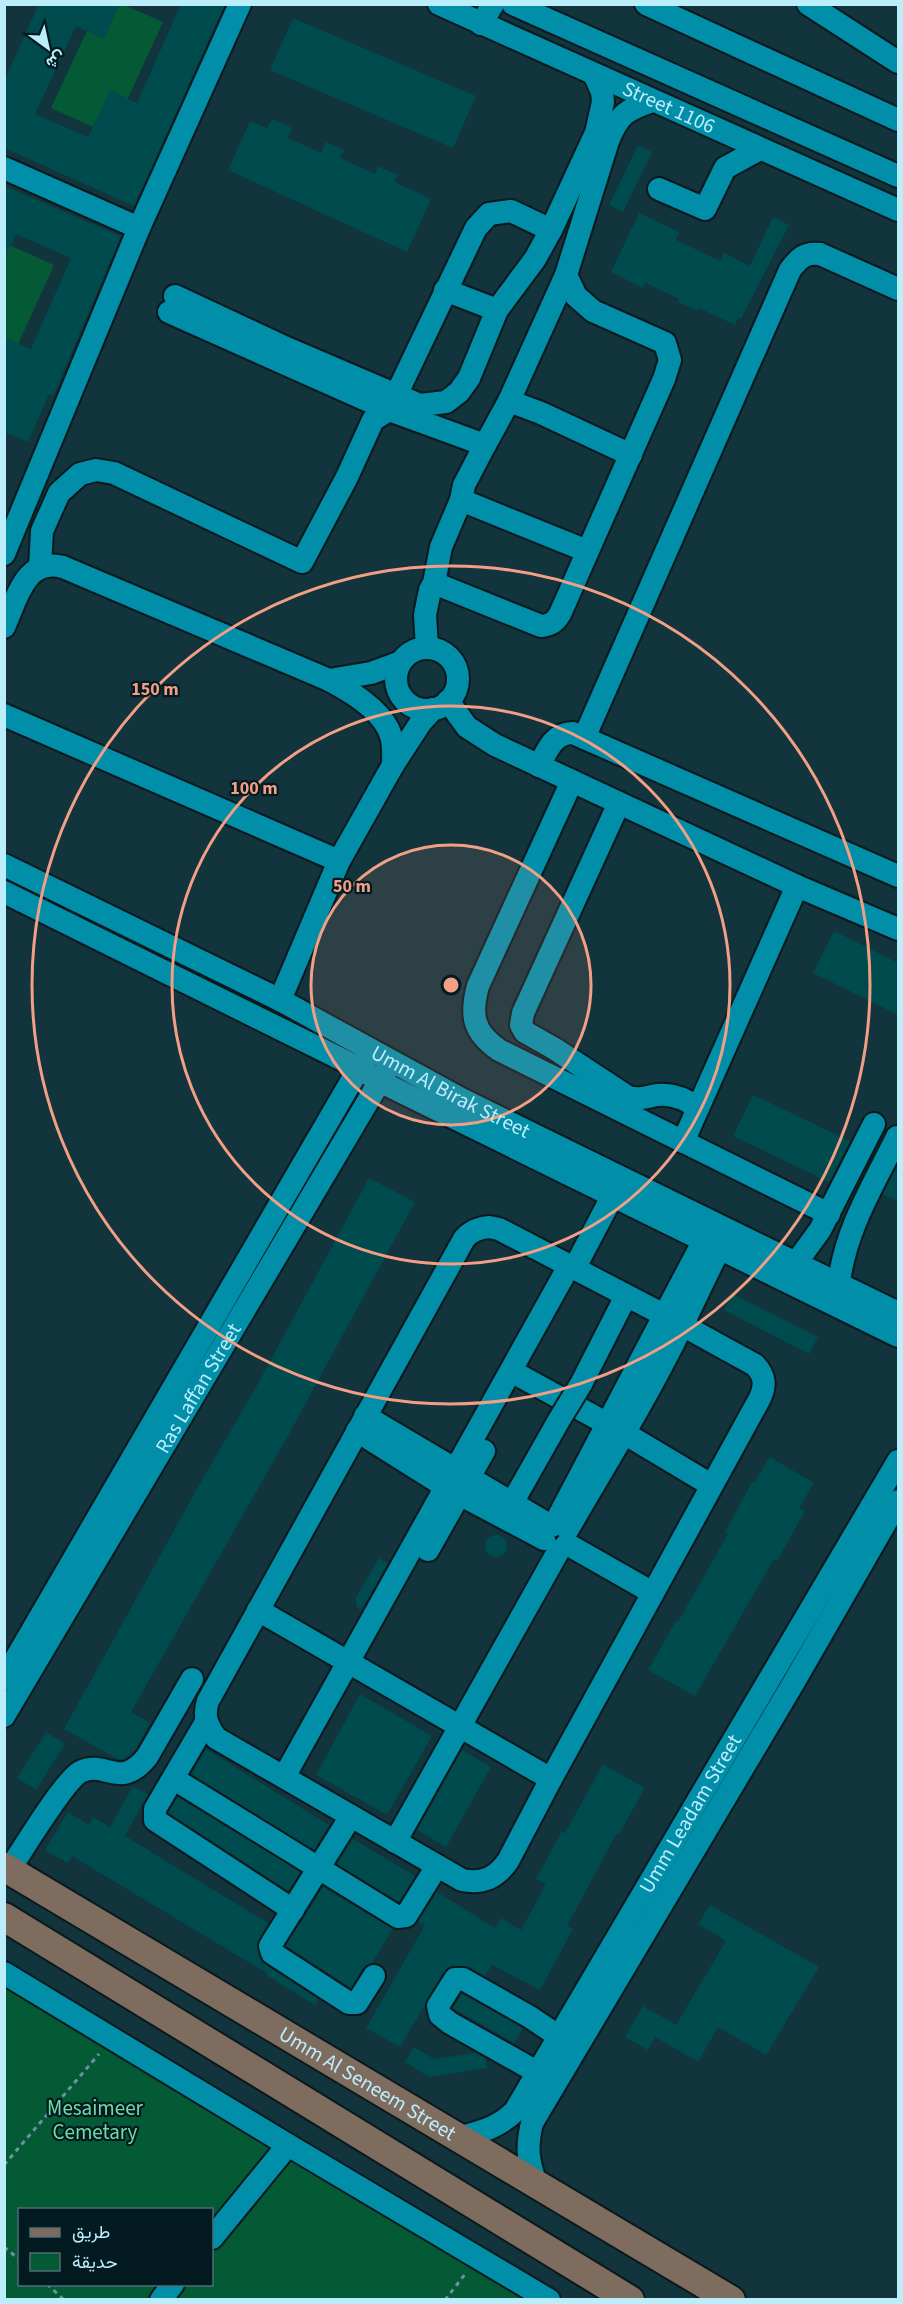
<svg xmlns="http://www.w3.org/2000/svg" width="903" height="2304" font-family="'Source Sans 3',Vazirmatn,sans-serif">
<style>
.green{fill:#055a36;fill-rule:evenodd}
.building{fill:#004b4d}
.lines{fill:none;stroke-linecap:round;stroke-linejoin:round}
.minor-casing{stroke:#0b191d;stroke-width:26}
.major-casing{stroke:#0b191d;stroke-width:32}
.path{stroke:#6a94a0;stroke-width:3;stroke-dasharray:4.5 4.5;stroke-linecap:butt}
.minor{stroke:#008ea9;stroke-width:22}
.major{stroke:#7e6c5f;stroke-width:28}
.minor-bridge-casing{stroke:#0b191d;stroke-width:26;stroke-linecap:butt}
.minor-bridge{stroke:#008ea9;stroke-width:22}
.ring{fill:none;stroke:#f39f85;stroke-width:3}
.labels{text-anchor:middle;stroke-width:4.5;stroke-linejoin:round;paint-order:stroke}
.street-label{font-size:21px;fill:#bcedfb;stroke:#031a21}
.park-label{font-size:21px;fill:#6edda1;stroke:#031a21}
.centre{fill:#f39f85;stroke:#031a21;stroke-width:3}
.ring-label{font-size:18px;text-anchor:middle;font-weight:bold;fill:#f39f85;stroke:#031a21;stroke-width:4.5;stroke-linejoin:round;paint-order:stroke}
</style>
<rect width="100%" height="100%" fill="#11343d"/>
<path class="green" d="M99,5H124L163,22L111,135L51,108Z
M5,243L54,265L5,373Z
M5,1960L565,2299H5ZM20,2210H212V2284H20Z"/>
<path class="building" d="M39,4H120L104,39L76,26L35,114L88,137L110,90L137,103L181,4H225L134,206L4,148V81Z
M293,18L476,96L453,148L270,70Z
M272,119L292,128L288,138L321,153L326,142L344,150L340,158L375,174L378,166L398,175L394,182L431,199L407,252L228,170L250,121L267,128Z
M638,145L652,152L623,212L609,205Z
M4,186L121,236L53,396L49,394L28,442L4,432V337L31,349L71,258L16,234L4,261Z
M639,213L679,232L676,240L720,261L724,253L750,266L773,217L789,225L741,319L738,318L735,325L699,308L698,311L678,302L679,299L646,283L643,288L611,272Z
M834,931L898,963V1015L813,973Z
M753,1095L850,1141L829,1182L733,1136Z
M895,1171L898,1173V1202L883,1194Z
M369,1178L415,1202L289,1434L131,1712L150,1723L135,1750L124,1759H118L64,1729L203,1478L255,1389Z
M732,1294L818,1337L809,1354L724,1310Z
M770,1457L814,1483L799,1508L805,1511L777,1561L774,1559L695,1696L648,1670L676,1621L678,1622L728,1534L725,1532L752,1482L754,1483Z
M485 1546a11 11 0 1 1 22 0a11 11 0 1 1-22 0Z
M379,1558L388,1563L361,1610L356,1605V1597Z
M360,1694L432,1736L387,1815L316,1775Z
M46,1732L65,1744L36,1790L17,1778Z
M206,1749L329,1825L314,1850L191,1774Z
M462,1750L491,1767L446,1847L417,1830Z
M603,1764L645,1788L619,1834L617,1833L567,1926L573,1929L540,1990L492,1965L485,1976L469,1967L454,1966L444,1972L400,2047L366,2028L425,1925L418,1922L437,1892L495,1928L501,1918L521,1930L546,1884L536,1879L562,1831L565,1833Z
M133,1786L148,1794L125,1836L268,1923L257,1944L259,1957L265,1964L318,1999L315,2005L266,1975L268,1974L72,1856L68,1863L45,1850L68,1812L89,1825L93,1817L110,1827Z
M178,1797L300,1872L288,1891L168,1813Z
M353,1839L415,1876L399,1902L337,1864Z
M323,1887L393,1929L372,1963L363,1968L351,1988L286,1946Z
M710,1905L819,1967L766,2055L718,2027L698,2062L655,2037L648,2050L625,2037L643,2006L676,2025L726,1941L698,1924Z
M462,1994L523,2028L514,2043L453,2008Z
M414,2047L434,2059L475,2053L485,2058L487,2068L429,2077L405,2062Z"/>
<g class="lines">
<g class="minor-casing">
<g id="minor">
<path id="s1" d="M439,4L898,210"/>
<path d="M513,4L898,176"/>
<path d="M646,4L898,120"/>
<path d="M808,4L898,62"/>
<path d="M481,24L493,4"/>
<path d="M4,168L139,228"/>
<path d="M659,189L705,209L725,168L760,149"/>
<path d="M445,290L497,310"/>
<path d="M175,296L282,346L420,405L446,402L459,392L469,378L497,310L535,259L551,230L596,133L603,102L602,92L594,74"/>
<path d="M169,312L389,410L485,445L509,401L566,275L608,141C619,114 626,110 652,101"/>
<path d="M509,401L541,413L631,455"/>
<path d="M485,445L464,485L461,500L587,551"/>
<path d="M4,554L139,228L240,4"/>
<path d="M40,567L42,531L59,493L80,474L96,470L114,473L302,562L347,477L373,420L389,410L476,228L489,214L511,211L551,230"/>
<path d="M434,583L541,626C551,625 555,622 560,614L664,379L670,360L665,343L593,311L576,296L566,275"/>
<path d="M4,627C17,599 25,557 63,567L329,680L371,673L401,662"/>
<path d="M427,648L425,615L430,590L434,583L441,547L461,500"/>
<circle cx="427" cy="679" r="31"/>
<path d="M329,680C350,691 384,711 391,736C394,745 393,755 393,765"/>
<path d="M448,701L467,727L495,745L797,886L898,929"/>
<path d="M4,715L339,861"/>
<path d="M584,738L790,270C799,258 805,252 820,254L898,289"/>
<path d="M539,766C547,751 553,733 573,733L898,876"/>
<path d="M572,781L478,986C470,1015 473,1032 499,1050L829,1214"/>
<path d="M619,803L523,1013L521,1025L525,1032L555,1049L628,1097C640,1100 646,1097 657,1095C673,1093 686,1099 698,1108"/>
<path id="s2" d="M4,865L280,1000L461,1099L898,1313"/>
<path d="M4,892L359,1068L379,1081L898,1336"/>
<path d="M280,1000L339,861L393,765L421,722L433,709"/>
<path d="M683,1142L797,886"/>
<path d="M489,1227L499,1229L664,1315L755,1365C765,1376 766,1385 760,1398L551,1779L508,1861C496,1878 483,1884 462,1880L216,1738C207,1725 203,1716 208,1701L464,1239C471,1231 478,1228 489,1227Z"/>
<path d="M796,1263L820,1230L874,1124"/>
<path d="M574,1269L613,1195"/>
<path d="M839,1283C845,1230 874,1184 897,1137"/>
<path d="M511,1371L624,1433L711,1485"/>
<path d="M581,1384L626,1296"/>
<path d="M365,1416L551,1526"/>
<path d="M357,1431L446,1487L544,1539"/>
<path d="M512,1503L559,1420"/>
<path d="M554,1525L704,1240"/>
<path d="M568,1529C607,1462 648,1396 682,1326C695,1299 707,1273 720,1248"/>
<path d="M567,1544L653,1593"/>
<path d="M428,1550L484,1451"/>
<path d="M258,1610L551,1779"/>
<path d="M4,1679L359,1068L367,1058"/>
<path id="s3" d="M4,1716L387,1069"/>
<path d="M206,1722L155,1809V1820L293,1910"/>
<path d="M284,1777L569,1266"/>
<path d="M174,1779L398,1917L406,1916L437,1866"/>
<path d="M351,1816L270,1946L272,1953L349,2003H357L374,1976"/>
<path d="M395,1842L559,1550"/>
<path d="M9,1870C22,1851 64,1781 80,1772C106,1759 119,1791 147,1757L192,1679"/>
<path d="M4,1973L288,2145L549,2300"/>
<path d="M551,2080L450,2023L440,2015L438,2006L455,1979H463L530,2017L570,2044"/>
<path id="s4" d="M457,2138C480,2132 498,2128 515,2111L898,1461"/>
<path d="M536,2184C528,2160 526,2148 532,2123L794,1682L898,1501"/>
<path d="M212,2238L288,2145"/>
<path d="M161,2300L173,2284"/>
</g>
</g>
<g class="major-casing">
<g id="major">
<path id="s5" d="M4,1867L731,2300"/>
<path d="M4,1917L630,2300"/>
</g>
</g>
<path class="path" d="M4,2165L99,2054
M4,2247L20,2260
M47,2284L64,2300
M445,2300L466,2273"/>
<use href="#minor" class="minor"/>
<use href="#major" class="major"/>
<g class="minor-bridge-casing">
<path id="minor-bridge" d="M559,1420L581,1384"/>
</g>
<use href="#minor-bridge" class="minor-bridge"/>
</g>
<circle cx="451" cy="985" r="140" fill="#f39f85" fill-opacity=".12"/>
<g class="ring">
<circle cx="451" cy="985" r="140"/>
<circle cx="451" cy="985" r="279"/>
<circle cx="451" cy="985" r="419"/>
</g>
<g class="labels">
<g class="street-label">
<text dy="7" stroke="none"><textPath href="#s1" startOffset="252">Street 1106</textPath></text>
<text dy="7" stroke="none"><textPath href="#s2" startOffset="501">Umm Al Birak Street</textPath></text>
<text dy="7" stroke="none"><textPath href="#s3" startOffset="381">Ras Laffan Street</textPath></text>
<text dy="7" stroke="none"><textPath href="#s4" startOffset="410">Umm Leadam Street</textPath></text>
<text dy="7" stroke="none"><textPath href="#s5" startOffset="423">Umm Al Seneem Street</textPath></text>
</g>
<g class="park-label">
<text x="95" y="2115">Mesaimeer<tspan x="95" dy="24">Cemetary</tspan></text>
</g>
</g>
<circle cx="451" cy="985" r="9" class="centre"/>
<g class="ring-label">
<text x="155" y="695">150 m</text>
<text x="254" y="794">100 m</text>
<text x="352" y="892">50 m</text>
</g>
<rect width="903" height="2304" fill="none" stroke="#bcedfb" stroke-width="12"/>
<rect x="18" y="2208" width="195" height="78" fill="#031a21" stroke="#4d6e78" stroke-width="1.5"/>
<rect x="30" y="2228" width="30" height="9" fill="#7e6c5f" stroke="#4d6e78" stroke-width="1.5"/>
<text x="72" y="2238" font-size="18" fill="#bcedfb">طريق</text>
<rect x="30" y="2253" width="30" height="18" fill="#055a36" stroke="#4d6e78" stroke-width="1.5"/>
<text x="72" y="2268" font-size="18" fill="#bcedfb">حديقة</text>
<g transform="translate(48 48) rotate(147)" stroke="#031a21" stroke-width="4.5" paint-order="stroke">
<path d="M0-4.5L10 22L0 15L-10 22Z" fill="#bcedfb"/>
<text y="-9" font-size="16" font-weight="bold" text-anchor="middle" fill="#bcedfb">ش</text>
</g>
</svg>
